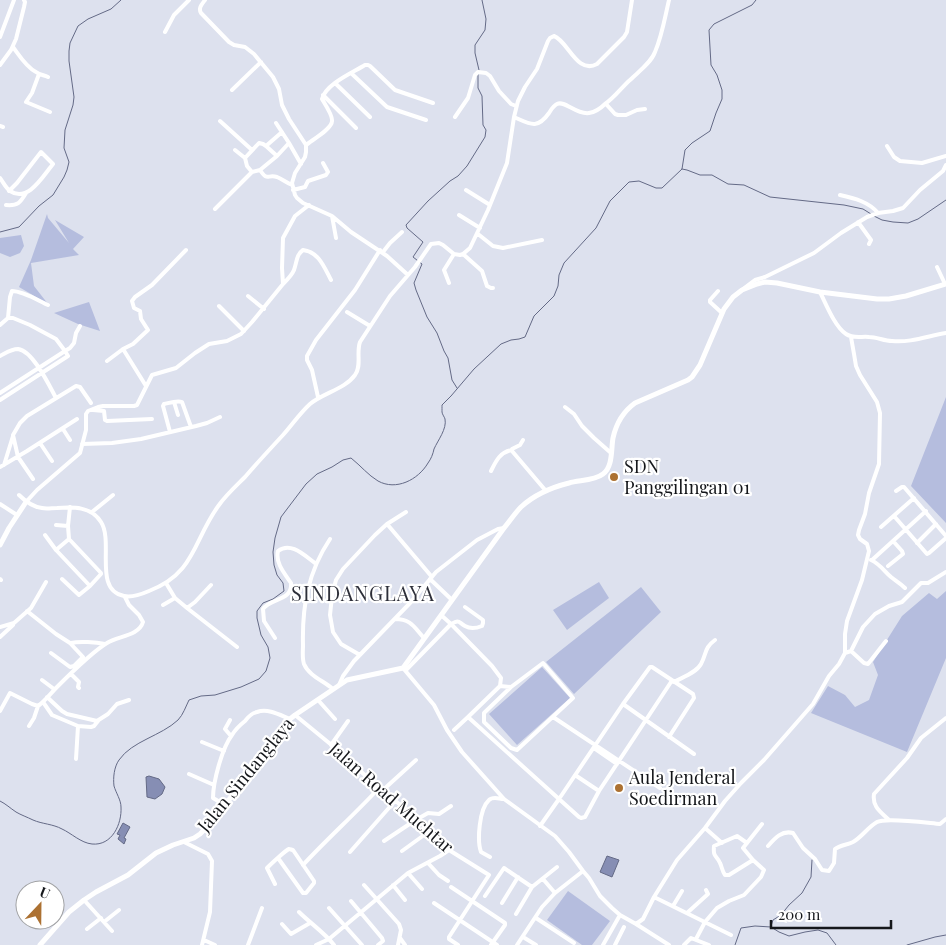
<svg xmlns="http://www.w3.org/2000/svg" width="946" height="945" font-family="'Playfair Display',serif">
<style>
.green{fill:#b5bdde}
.water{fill:#868eb4;stroke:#646a86}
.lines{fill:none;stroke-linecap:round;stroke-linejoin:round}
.stream{stroke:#646a86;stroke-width:1}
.street{stroke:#fff;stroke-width:4}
.secondary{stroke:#fff;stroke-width:5}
.poi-dot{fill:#ac7132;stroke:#fff;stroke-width:2}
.labels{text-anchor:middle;stroke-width:4.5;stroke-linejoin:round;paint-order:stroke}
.poi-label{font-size:18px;fill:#15171b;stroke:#fff;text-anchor:start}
.street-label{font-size:18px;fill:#15171b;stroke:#fff}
.quarter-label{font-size:20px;letter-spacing:1px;fill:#2d2f39;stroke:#fff}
</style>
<rect width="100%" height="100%" fill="#dde1ee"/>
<path class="green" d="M47,214L48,218L69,243L55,220L84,237L73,249L79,255L31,263L34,286L48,304L19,287L31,260Z
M21,235L24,246L20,253L10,257L0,253V238Z
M89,302L100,331L78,324L54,313Z
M946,397V523L911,486Z
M599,582L609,598L567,630L553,610Z
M641,587L661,612L574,694L546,662Z
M946,591V658L907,752L811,713L828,686L845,695L855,707L869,700L878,675L873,662L902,616L929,593L937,599Z
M542,667L570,698L517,745L489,714Z
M568,891L610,921L592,945H582L547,920Z"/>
<path class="water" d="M149,776L159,779L165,787L162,794L155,799L147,797L146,777Z
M123,823L130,827L124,838L126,839L124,844L118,839L120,835L117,834Z
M607,856L619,860L612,877L600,872Z"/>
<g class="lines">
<path class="stream" d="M479,70L475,53V45L485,30L486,19L482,0
M682,169L687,170L700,175H712L728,184L744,185L770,197L844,205L863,209L871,214
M874,216L882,220L893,222L908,223L918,219L946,200
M0,232L19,227L39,206L53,195L64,177L67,170L69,162L64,148L65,130L73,105L74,97L69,61V51L70,43L78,26L88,19L111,9L121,0
M457,388L452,380L448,358L444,351L437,333L427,317L416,290L414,283L422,264L413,257L423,242L407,228L406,225L428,201L450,181L458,176L467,166L485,137L486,130L483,125L482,96L478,88V74
M0,801C6,804 10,808 16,812C21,815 27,817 33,820C42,824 53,824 62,829C71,833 81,843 92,844C112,846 122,824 121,807C121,800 116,793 114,786C113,778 114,767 119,760C132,741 161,736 178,720C183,715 186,706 189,700L201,696L215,695L241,687L259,679L266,671L270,658L268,647L261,635L257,618V611L263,603L273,599L284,591L283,583L277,575L274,565L273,552L275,538L281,517L306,484L317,474L332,467L343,460L351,458C361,466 368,475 378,481C396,491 418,480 428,463C431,459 433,454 434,449C438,440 447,429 445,419C445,418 442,414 442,412C442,411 442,406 442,405L451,396L474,369L501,344L511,340L519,339L525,337L534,316L554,296L558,286L559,275L564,263L596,228L610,201L629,182L639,181L656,188H662L682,169L685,150L692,143L710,131L716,113L722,99V90L717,75L711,65L709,30L714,24L752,5L756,0
M771,926L773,920L781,915L789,905L802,893L811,877L812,860
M735,945L741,928L755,926L771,927L779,932L789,936L805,932L818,930L827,933L836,945
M907,945L935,937L946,935"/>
<path class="street" d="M205,0C202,4 198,8 201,13L229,42L234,45L245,47L254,54L273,77L279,89L282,105L289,119L306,145V152L305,157L295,173L292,183L295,195L297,198L303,203L332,216L351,232L387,256L408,275
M165,32L174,15L189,0
M0,37L14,0
M13,47C19,55 26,67 36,72C40,75 44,75 48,77
M0,65L11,50L16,39L24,7L25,2L24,0
M351,73L387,107L426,120
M39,74L32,93L26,102L50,112
M335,83L370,117
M232,90L261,62
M323,95L356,128
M606,104L615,114L618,115H626L637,110L645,109
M455,117L468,98L475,75L478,72L486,73L490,76L499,91L511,104L516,106
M514,117C530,124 537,130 549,113C551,110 553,106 557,104C565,100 576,115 589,113C595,112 601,108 605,104C615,97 621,88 630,80C638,72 651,63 655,52C662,36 665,17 669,0
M220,121L252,150
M276,123L289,143L301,164
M0,126L3,127
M306,145C312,140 332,129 332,121C333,116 325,104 322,99C326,84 352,73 365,65H368L370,66L395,90L433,103
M887,146L894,157L900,161L922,163L946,156
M235,150L245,158
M277,156L289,143
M260,170C268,182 267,174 277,177C282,179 287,183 292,185
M252,172L247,166L245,158L259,143L263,144L266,146
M0,178C3,182 6,188 10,191C28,203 43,176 53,164L41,152L17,183L9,191
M293,190L305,187L308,181L326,175L328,172L323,163
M466,190L490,205
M840,195C854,198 869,202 878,213
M6,205C18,206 20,203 26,193
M215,209L252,172L260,170L277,156L266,146L282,132
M459,215L480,228
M332,216L336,238
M858,222L871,240L869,244
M478,234L493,246L503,248L542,240
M383,252L390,243L402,232
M463,254L482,271L487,286L491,288H493
M937,267L945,284
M449,283L444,270L454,254
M283,284C287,280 292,275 294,270C297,262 296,255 303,250C319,252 324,267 331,280
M743,289L755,280L765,277L814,253L841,233L867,217L878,213L893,211L903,208L920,190L943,171L946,165
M718,291L710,300V302L722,313
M820,292C826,304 835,327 846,334C853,339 862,336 869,337C877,337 884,341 892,341C910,343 928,336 946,333
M248,296L264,309
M219,306L244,331
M347,312L370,326
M8,318L10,297L12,291C23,291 39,301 48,305
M0,325L8,318H13L30,325L56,339L65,351L70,348L74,343L76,333L80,326
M0,356C6,353 11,349 18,349C33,351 49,385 56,398
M107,361L123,349
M146,386L123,349L133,344L148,330L141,319L140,311L134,308L132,301L135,297L152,285L186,250
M0,393L65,351L68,356L0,400
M318,397L312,370L307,360V356L316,340L355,290L380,250
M174,402L178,415
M565,407L574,414L582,426L594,438L611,453
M93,410L104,411L105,420L107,421L152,419
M63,429L70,440
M170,432L163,406L164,404C169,403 177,400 182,402L191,427
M523,440L520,445L512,449V451L546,491
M40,443L52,461
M82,444L112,443L141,439L196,426L207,423L220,417
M4,465L13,436
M0,467L27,451L77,419
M491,471C496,461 500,452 512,450
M33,479L18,457L13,435L20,423L27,416L76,386L80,387L91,403
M896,491L902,487H904L946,536
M19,495C25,501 33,507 42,508C46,509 52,508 57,508C73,507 91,506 101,522C114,542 93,590 124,596C131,598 142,594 149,591C196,573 193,540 219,505C226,495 236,486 245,477C257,463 270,449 283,435C292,425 300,413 310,404C323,393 345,389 355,375C362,366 356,353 360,342L390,296L415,267L431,244L439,243L443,245L454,254L460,255L463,254L470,248L488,210L507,163L514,117L518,101L525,87L537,69L548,41L550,38L554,36C568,41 577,75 597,64L624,37L627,32L632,0
M26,502L37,490L80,453L86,430V414L88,411L98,407L103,406H134L137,405L152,375L176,368L195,353L209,344L227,341L241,334L252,322L283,284L282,268L283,238L295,216L309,205
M0,504L17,515
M92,512L113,495
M894,516L927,554L929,553L946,538
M387,524L432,577
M56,525L68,526
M881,527L914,498
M45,535L56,550
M69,539L101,573V574L90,586L56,550L69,539L68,526L70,507
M330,539C308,572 302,606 303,645C303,651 302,658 304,664C309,676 324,681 333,689
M917,543L936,524
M871,560C880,564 884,571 891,577C896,581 901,584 905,588
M872,560L926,511
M888,566L903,554L902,551L893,541
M0,579L1,580
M62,579L79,595L90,586
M430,579L452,600
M166,583L175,598L187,608L195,602L211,585
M163,605L175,598
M187,608L237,647
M27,611L56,634L70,643L83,657L74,666L70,667L51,653
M441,615L451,624L492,666L501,678L500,686L468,717L559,799L540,826
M395,619C411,619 414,627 424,638
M0,627L14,623L31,608L46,582
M0,637L13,625
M275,638L264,621L263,609C270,598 293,601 291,583C285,574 275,563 278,551C291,541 305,556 315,563
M71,643C79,641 96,642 105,644
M851,651L864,663L868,664L886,641
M845,653L851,651L863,627L875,614L889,606L902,602L921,583H928L946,572
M360,655L341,644L333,632L330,615L332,596L336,580L343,569L375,535L387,524L406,512
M403,668L434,705L447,730L462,752L504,799L555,836L569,852L583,871L589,878L600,896L612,908L620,915L636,924L643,919L654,897L677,860L705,828L725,801L741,783L764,760L813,704L829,676L839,664L845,653V634L847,621L862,580L869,551L867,544L860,539L858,535L859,530L865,514L869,493L879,464L880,413L877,402L860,375L856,366L854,354L851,337
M406,670L451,624C460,619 458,622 465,626C470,629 477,628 482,626L483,623V620L465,607
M71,674L79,682L78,687L79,688
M42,680L54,689
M674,682C683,677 696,673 701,664C707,653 704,648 715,640
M339,685L343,676L354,661L411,602L436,572L477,540L498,529L504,528
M500,686L511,687L543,663L573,698L517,750L511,748L484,722V713L511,687
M47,697L62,711L67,714L97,721L108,714L117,704L129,700
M318,700L335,719
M43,702L52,715L78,726L91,727L94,726L98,721
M623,704L694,754
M0,711L10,693L32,704L38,706C45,701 51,693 57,687C70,674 92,652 107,643C118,636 139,636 143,622L139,615L129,605L125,597
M295,715L334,747L379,788L422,822L449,850L489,875L449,937V939L458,945
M553,717L660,788
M230,720L225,729L231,736
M29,726L34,718L38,706
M454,730L468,717
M669,737L694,698L693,694L652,667H650L623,704L559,799L579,817L581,818L585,817L599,791L671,682V680
M202,742L224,751
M331,745L348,721
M594,748L617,764
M76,759L78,726
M189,774L214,785
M575,775L599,791
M383,790L416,760
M225,805L213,798C213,782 222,748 232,735C235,730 240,725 245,721C248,717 252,713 257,712C268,708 280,715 290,719
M889,820C881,812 872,807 874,794L907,758L921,738L946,718
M705,828L722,843
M384,841L414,821L428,813L439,814L451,806
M184,842L208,854L212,861L210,912L202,945
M747,843L737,836L714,846C713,858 716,854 720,863C722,867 722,871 725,875H729L753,860L743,848L762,824
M768,846C775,838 782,830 793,833L803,848L815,859L822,870L829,871L834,863L835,849C840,845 847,845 853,842C862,837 868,827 877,822C886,817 928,823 940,824L946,819
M402,851L431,830
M350,852L395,801
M490,857L481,852C477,841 479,809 489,800C493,796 499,799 504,799
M428,863L439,875L448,881
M303,865C328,838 355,814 379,788
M408,873L422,889
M543,879L555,893
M275,884L267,868L268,867C271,864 286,850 289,849C290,849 292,850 293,850L314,881V883L306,893H303L278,858
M364,885L399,924L401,930L398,945
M393,885L405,900
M451,887L505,923V925L491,945
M485,896L504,868L532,887L557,867
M654,897L731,935
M84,900L112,931
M351,901L382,938L383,941L378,945
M434,903L497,945
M502,903L518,877
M673,906L682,891
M329,908L362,945
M299,912C310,923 325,933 334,945
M687,913L708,894L706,890
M516,914L532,887
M536,918L574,943
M104,922L119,910
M282,924L291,934L310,923
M636,924L669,945
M87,929L101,918
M523,937L536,945
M400,938L405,945
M696,939L705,922L717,908L729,901L744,895L761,877L764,870L753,860
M204,940L215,945
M248,945L262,908
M316,945L329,939L408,873L440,856L449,850
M517,945L542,907L555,893L583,871
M603,945L620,915
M615,945L624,927
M684,945L691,938L709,945"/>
<path class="secondary" d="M0,545L9,528L26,502
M40,945L69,912L84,900L96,892L128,875L156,853L173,845L194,838L200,834L207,827L225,805L290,719L295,715L347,680L403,668L504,528C510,521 515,513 521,507C534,495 553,487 569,483C579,480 594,481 603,474C613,467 611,449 613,438C616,424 624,411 635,403L688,380L692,377L700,365L724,309L733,297L742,290L757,284L765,282L777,283L820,292L877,299H889L906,296L946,284"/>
</g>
<g class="poi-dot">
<circle cx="614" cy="477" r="5"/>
<circle cx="619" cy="788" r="5"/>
</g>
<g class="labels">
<g class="poi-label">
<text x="624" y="473">SDN<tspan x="624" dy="21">Panggilingan 01</tspan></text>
<text x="629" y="784">Aula Jenderal<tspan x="629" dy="21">Soedirman</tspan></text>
</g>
<g class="street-label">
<text transform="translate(246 775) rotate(-51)" y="6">Jalan Sindanglaya</text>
<text transform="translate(391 798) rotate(41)" y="6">Jalan Road Muchtar</text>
</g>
<g class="quarter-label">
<text x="363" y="601">SINDANGLAYA</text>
</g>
</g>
<g transform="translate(40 905) rotate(22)"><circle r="24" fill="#ffffff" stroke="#a1a2a4"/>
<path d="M0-4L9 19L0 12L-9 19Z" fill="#ac7132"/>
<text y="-8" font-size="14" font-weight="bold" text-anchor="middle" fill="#15171b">U</text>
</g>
<path d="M771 920v8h120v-8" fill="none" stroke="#15171b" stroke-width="2.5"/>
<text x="778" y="920" font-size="15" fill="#15171b" stroke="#ffffff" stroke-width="4" paint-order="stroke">200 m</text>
</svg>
